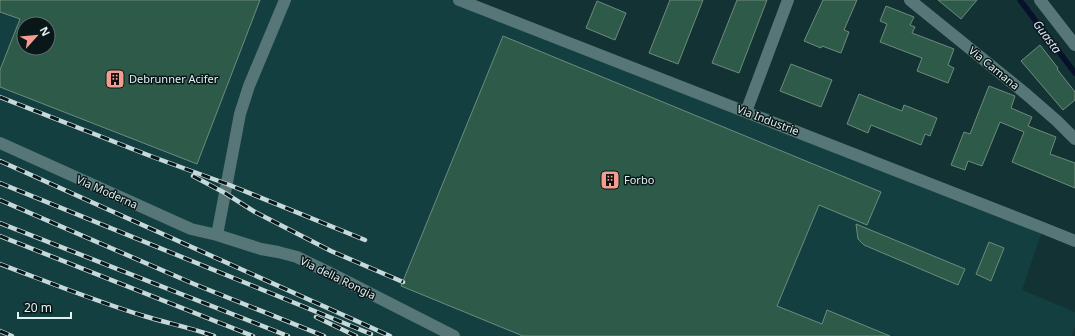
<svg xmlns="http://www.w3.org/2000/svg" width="1075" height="336" font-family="'Noto Sans',sans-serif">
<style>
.built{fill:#143f41;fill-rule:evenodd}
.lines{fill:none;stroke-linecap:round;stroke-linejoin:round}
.stream{stroke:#08102c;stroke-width:5.5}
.building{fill:#2e5b49;stroke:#6f8a7d;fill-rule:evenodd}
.street{stroke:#567677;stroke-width:12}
.rail-casing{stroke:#c6d9da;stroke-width:4.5}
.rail{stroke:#0a1718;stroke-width:3;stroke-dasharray:9;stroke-linecap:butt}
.labels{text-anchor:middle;stroke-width:3;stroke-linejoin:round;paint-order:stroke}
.street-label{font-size:11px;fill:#e0f1f2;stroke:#0a1718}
.poi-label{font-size:11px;fill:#e0f1f2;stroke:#0a1718;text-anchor:start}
.water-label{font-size:12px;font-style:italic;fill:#d9e3fc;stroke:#0a1718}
</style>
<rect width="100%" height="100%" fill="#133233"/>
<path class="built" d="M0,0H459L1043,228L1022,290L1075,312V327L1071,336H0ZM24,24H48V48H24Z"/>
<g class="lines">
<path class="stream" d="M1020,0L1075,73"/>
</g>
<path class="building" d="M0,0H260L197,164L0,87V70L20,19L0,12ZM24,24H48V48H24Z
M670,0H703L678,64L649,53Z
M737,0H767L739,73L712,63Z
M823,0H857L844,30L849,32L841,53L822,46L821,48L804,41Z
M938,0H977L961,19Z
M597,1L626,13L615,40L586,28Z
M886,6L914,17L910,25L915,27L912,33L954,49L948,65L954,68L948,83L917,71L922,58L880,42L887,24L880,21Z
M503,36L881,192L867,225L819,205L777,306L822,324L827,310L890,336H523L401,286Z
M1040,45L1058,68L1057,69L1075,92V100L1063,110L1021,61Z
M791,64L832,80L821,107L780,91Z
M989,86L1015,96L1011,108L1032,117L1028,126L1056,137L1050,154L1075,163V188L1012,162L1024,132L1000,122L982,166L968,161L965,170L951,165L964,132L970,134Z
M859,94L902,111L904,105L937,118L930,136L925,134L921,145L871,125L868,133L847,124Z
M856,224L965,269L958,285L864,245L858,239Z
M989,242L1004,248L991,281L976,274Z"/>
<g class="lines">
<path class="street" d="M459,0L1043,228L1075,241
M910,0L1026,94L1057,121L1075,139
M1040,0L1075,45
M746,112L788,0
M0,143L191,229L217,235L261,249L278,252L297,257L332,274L454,336
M217,235L240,114L249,86L285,0"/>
<g class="rail-casing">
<path id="rail" d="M0,97L153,157L227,184L365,240
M0,161L390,336
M193,176L225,193L255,212L331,251L403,282
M0,183L371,334
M0,200L194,284L324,336
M0,223L288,336
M0,236L253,336
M0,264C48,282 95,301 144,316C167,323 191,328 214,336
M316,317L356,336
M0,331L12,336"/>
</g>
<use href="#rail" class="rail"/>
</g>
<defs>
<g id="building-square" transform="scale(1)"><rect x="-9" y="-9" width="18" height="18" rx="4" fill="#f59c91" stroke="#0a1718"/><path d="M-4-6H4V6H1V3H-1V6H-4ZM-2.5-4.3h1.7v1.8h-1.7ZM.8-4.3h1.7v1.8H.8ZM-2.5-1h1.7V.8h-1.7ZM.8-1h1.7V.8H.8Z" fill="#111"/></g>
</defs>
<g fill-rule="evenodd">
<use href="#building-square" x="115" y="79"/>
<use href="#building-square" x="610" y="180"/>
</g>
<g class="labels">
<g class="street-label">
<text transform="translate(994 68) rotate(39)" y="4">Via Camana</text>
<text transform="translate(768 120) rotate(21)" y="4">Via Industrie</text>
<text transform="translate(107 192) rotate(24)" y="4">Via Moderna</text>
<text transform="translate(338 278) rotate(26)" y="4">Via della Rongia</text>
</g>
<g class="poi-label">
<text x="129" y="83">Debrunner Acifer</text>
<text x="624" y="184">Forbo</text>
</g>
<g class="water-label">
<text transform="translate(1047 37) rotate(53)" y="4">Guasta</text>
</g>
</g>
<g transform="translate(36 36) rotate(63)"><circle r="19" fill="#0a1718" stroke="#606e6f"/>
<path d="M0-3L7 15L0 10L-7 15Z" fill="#f59c91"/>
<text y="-6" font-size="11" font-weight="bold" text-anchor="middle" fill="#e0f1f2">N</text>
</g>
<path d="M18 312v6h53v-6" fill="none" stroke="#e0f1f2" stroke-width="2"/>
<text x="24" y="312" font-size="12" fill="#e0f1f2" stroke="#0a1718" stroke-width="3" paint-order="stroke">20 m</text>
</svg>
